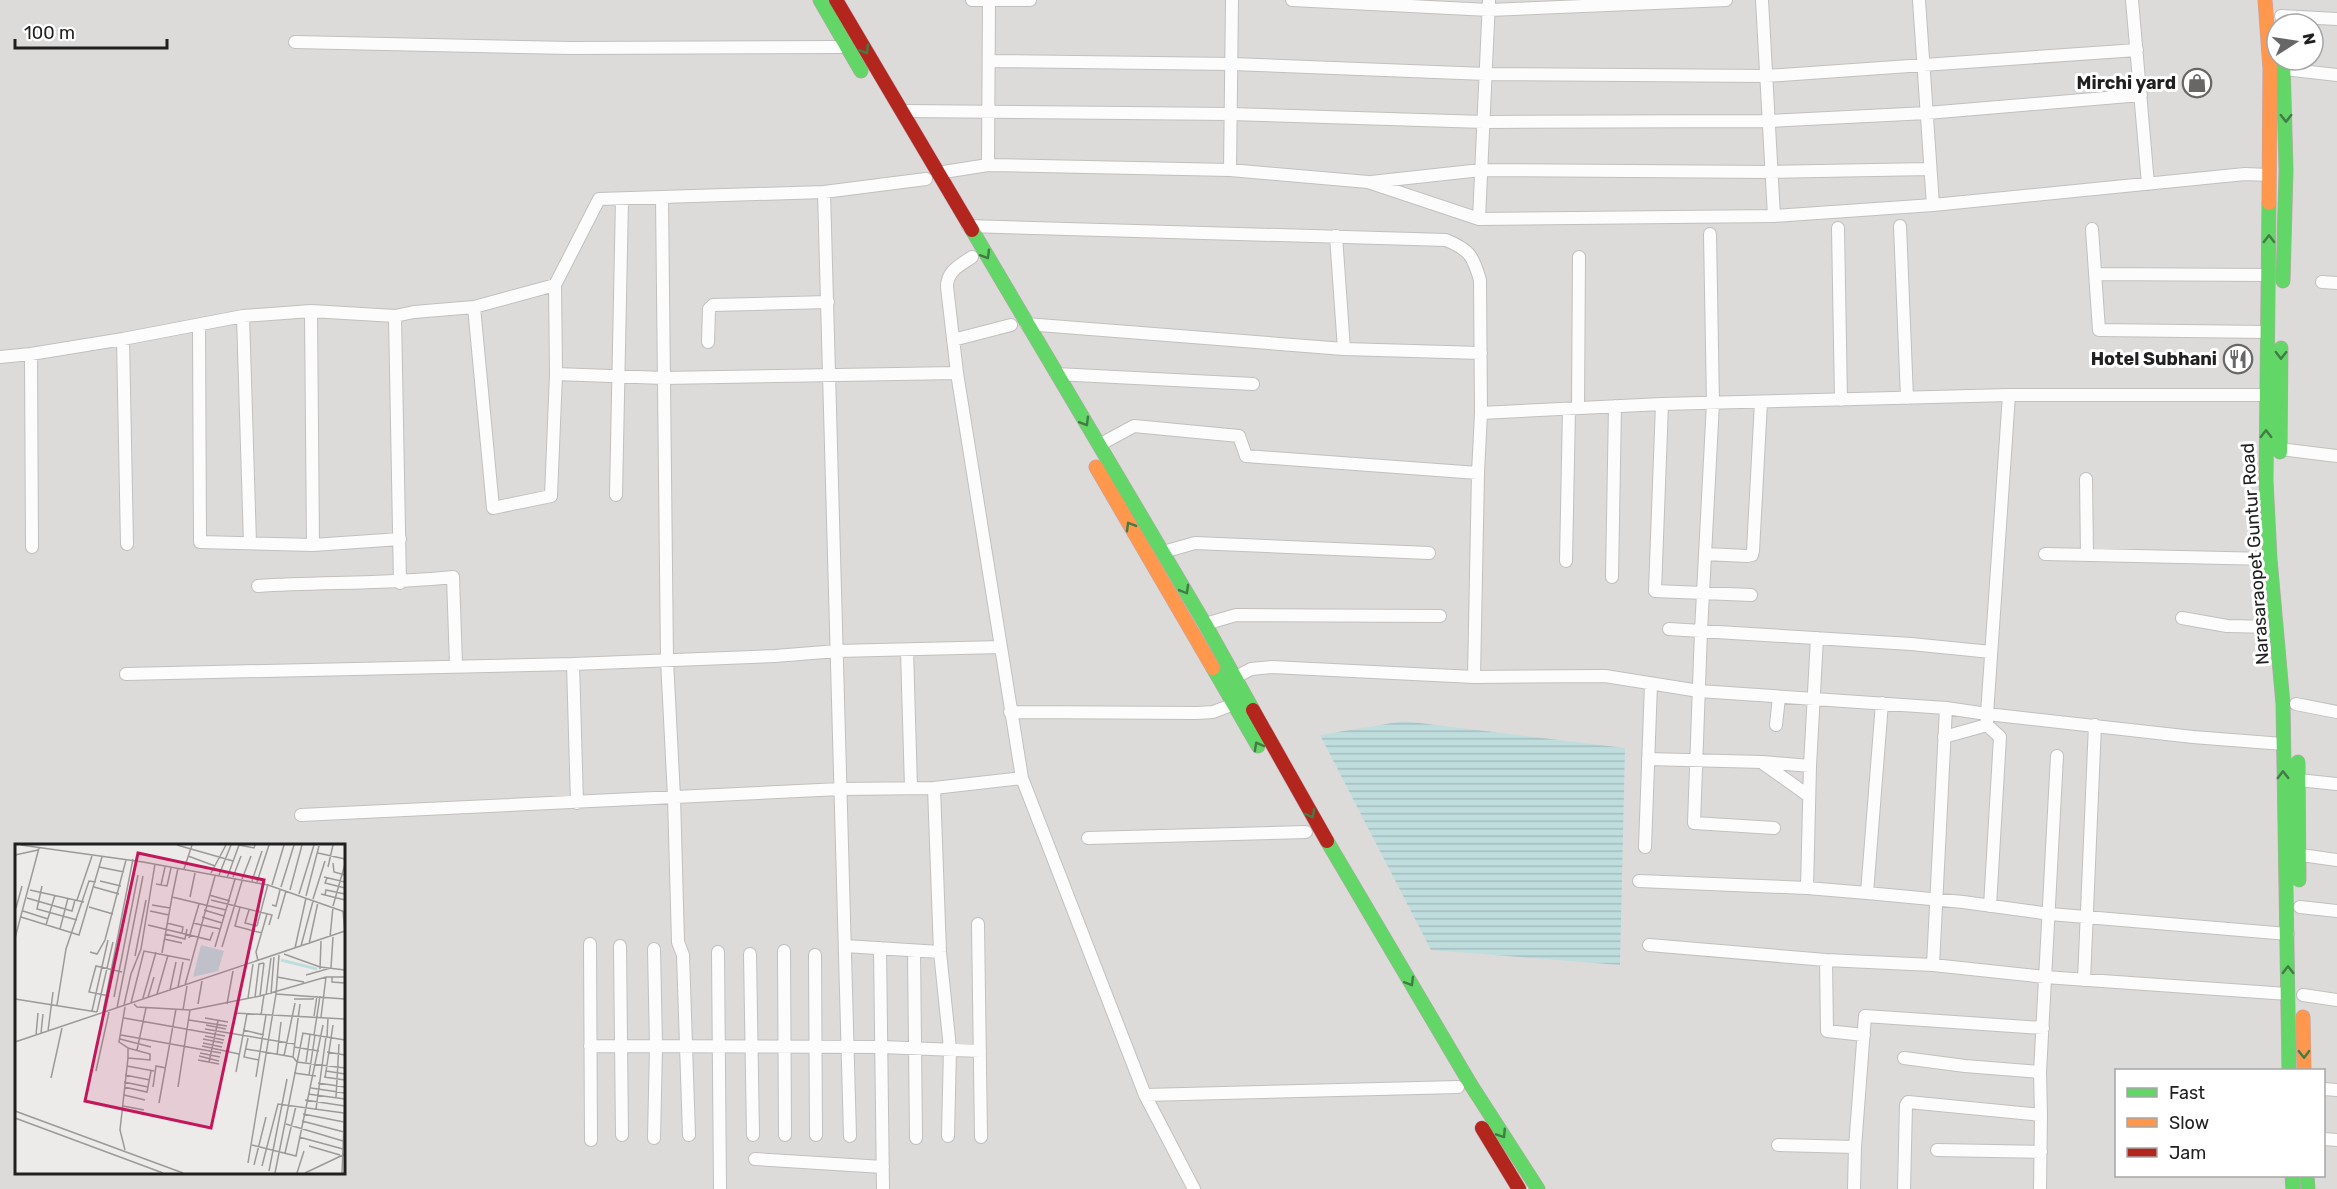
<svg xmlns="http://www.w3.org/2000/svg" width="2337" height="1189" font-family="Rubik,sans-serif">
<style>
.residential{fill:#dddbda;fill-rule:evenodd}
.water{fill:url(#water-rules)}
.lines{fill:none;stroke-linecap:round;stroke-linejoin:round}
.street-casing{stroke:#c1c0bf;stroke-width:14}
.fast-casing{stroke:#c0a2b1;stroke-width:15}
.slow-casing{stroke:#c0a2b1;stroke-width:15}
.jam-casing{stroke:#c0a2b1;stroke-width:15}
.street{stroke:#fcfcfc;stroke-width:12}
.fast{stroke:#63d668;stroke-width:14}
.slow{stroke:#ff974d;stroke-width:14}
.jam{stroke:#b3261e;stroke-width:14}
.oneway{stroke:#427b44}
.labels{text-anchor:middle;stroke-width:6;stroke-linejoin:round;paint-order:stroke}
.poi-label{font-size:18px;font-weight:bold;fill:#202020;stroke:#fff;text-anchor:end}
.street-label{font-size:18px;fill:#202020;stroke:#fff}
.inset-river{fill:none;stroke:#c0ddde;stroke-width:3}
.inset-road{fill:none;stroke:#9b9a99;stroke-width:1.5}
.view{fill:#c2185b;fill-opacity:0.15;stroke:#c2185b;stroke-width:3}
.inset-edge{fill:none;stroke:#202020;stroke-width:3}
</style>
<defs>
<pattern id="water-rules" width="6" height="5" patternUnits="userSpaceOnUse" patternTransform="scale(1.5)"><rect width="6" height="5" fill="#c0ddde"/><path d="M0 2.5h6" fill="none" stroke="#a5bdbe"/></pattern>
</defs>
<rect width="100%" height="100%" fill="#edebe9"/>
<path class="residential" d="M0,0H2337V1189H0ZM2277,24H2313V60H2277ZM16,846H344V1172H16ZM2116,1070H2324V1176H2116Z"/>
<path class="water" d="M1404,721L1625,748L1620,965L1431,950L1320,735Z"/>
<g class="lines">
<g class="street-casing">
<path id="street" d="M972,0H1030
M1292,0L1489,10L1726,0
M1762,0L1774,216
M1919,0L1933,205
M2132,0L2148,184
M2281,16L2337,19
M295,42L571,48L846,47
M989,61L1232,64L1486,74L1766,76L2137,50
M2284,69L2337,75
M903,111L1231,114L1484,122L1769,121L1927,113L2141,95
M988,165L989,0
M1230,170L1232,0
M937,173L988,165L1230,170L1368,182L1479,219L1774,216L1933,205L2245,174L2269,175
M1371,182L1481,170L1771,172L1930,169
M824,192L850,1136
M662,198L667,660L674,797L678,942L683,955L689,1135
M1479,219L1489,0
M968,226L1446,240C1470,250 1473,256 1480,280L1481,413L1478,473L1474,677
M1900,226L1907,398
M1838,228L1841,400
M2092,229L2099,330L2268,332
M1710,234L1713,403L1701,631L1694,823L1774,828
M1336,236L1344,349
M972,257C959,266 947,271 947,287L957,373L1022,778L1145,1095L1194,1189
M2096,274L2269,275
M2322,282L2337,283
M474,307L493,508L551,496L556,374L555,285
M311,311L313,545
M243,316L250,543
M395,316L400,583
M1026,324L1344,349L1481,353
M199,325L200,542L313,545L400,539
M123,339L127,544
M953,340L1011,325
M708,342L709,309L713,305L828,302
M31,354L32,547
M0,357L31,354L123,339L243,316L311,311L395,316L414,312L474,307L555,285L599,199L824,192L926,179
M556,374L664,378L957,373
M1056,374L1253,384
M2009,395H2271
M1662,404L1655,591L1751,595
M1578,408L1579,257
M1481,413L1662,404L2009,395L1987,714V725L2000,737L1990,906
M1099,445L1134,426L1239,436L1246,456L1478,473
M2280,449L2337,456
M2086,479L2087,555
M616,495L622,199
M1163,552L1195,543L1429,553
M1705,554L1747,556L1752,555L1753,551L1761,402
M2045,554L2270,559
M1566,561L1569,409
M1612,577L1615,406
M258,586C323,582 388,584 453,577L456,665
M2182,618L2227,626L2276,627
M1205,624L1236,615L1440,616
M1669,629L1911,644L1991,652
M907,650L911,788
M573,664L577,803
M126,674L573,664L775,656L837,651L1001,647
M1236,677L1251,669L1272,667L1474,677L1605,676L1699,691L1946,708L1987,714L2193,737L2283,744
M2296,704L2337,712
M1010,712L1197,713L1213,712L1234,704
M1776,725L1779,697
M1944,737L1987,725
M1648,759L1762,762L1810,766
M1764,764L1809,796
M2298,780L2337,784
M934,788L940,952L950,1048L948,1136
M301,815L840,789L934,788L1022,778
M1088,838L1306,832
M1645,847L1651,684
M2294,854L2337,860
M1639,881L1807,888L1867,893L1963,902L2050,914L2288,934
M1807,888L1810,766L1817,638
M1867,893L1882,703
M2300,907L2337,911
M978,924L981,1137
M590,944L591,1140
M1649,945L1826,960L1933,965L2045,977L2288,994
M620,946L622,1135
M845,946L940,952
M880,948L883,1189
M784,951L785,1135
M914,951L916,1138
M718,952L720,1189
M750,954L753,1135
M815,955L816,1135
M1826,960L1827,1031L1864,1035
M1933,965L1946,708
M2084,980L2095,725
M2303,995L2337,1000
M590,1046L882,1047L980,1051
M1904,1058L1965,1066L2040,1072
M2324,1089L2337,1090
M1145,1095L1458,1087
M654,1138L656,1046L654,949
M2324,1139L2337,1140
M1778,1145L1855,1147
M1937,1150L2041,1152
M755,1159L883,1167
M1854,1189L1855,1147L1865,1016L2043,1028
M1904,1189L1906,1105L1908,1102L2041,1115
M2040,1189L2041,1115L2040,1072L2057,756"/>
</g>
<g class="fast-casing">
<path id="fast" d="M820,0L861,71
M2283,60L2286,170L2283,281
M2269,203L2266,480L2270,559L2283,704L2289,1070
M972,230L1205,624L1253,710
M2280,452L2281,348
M1213,668L1258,746
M2298,762L2299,880
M1327,841L1471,1085L1538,1189
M2292,1176L2293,1189
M2307,1176L2308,1189"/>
</g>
<g class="slow-casing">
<path id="slow" d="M2265,0L2270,69L2269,203
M1096,467L1213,668
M2303,1017L2304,1070"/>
</g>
<g class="jam-casing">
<path id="jam" d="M836,0L972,230
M1253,710L1327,841
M1482,1128L1519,1189"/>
</g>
<use href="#street" class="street"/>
<use href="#fast" class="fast"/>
<use href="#slow" class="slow"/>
<use href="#jam" class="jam"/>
</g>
<defs><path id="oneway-chevron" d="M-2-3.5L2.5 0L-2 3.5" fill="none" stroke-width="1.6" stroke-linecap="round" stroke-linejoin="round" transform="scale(1.5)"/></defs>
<g class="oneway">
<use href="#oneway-chevron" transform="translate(865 50) rotate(58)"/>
<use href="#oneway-chevron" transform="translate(2286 118) rotate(90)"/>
<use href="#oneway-chevron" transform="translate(2269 239) rotate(-90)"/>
<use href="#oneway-chevron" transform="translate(986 255) rotate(59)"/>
<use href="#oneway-chevron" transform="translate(2281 355) rotate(91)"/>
<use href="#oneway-chevron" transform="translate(1085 422) rotate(59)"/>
<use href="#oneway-chevron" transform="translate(2266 434) rotate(-90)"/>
<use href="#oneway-chevron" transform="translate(1130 526) rotate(-120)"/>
<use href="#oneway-chevron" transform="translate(1185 590) rotate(60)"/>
<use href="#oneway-chevron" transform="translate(1258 746) rotate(-119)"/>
<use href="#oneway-chevron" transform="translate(2283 775) rotate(-91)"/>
<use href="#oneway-chevron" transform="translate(1311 814) rotate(61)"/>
<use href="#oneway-chevron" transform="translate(2288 970) rotate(-90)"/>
<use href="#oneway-chevron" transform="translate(1410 982) rotate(59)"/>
<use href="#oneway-chevron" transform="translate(2304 1054) rotate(89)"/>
<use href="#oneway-chevron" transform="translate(1502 1134) rotate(57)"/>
</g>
<defs>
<g id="shop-ring" transform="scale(1.5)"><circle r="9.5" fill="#fff" stroke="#686766" stroke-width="1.5"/><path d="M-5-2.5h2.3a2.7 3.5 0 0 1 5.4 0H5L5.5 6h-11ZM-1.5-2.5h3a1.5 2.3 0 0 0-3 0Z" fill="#686766"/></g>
<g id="restaurant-ring" transform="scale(1.5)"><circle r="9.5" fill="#fff" stroke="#686766" stroke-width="1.5"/><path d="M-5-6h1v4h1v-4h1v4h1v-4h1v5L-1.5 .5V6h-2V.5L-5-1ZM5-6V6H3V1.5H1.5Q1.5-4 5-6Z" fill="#686766"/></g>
</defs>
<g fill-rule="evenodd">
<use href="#shop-ring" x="2197" y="83"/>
<use href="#restaurant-ring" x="2238" y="359"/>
</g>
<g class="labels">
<g class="poi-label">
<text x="2176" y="89">Mirchi yard</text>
<text x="2217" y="365">Hotel Subhani</text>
</g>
<g class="street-label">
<text transform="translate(2255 554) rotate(-94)" y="6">Narasaraopet Guntur Road</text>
</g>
</g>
<g transform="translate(15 844)">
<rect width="330" height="330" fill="#edebe9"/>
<path d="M186,101L209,107L203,127L178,133Z" fill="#c0ddde"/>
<path class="inset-river" d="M266,116L302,125"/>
<path class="inset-road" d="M6,1L128,18L253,41L330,68M162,1L218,17M224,1L239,4L240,1M303,9L330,15M0,11L23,6M173,12L200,22M318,19L319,28L330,31M84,23L109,28M313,23L318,1M169,25L177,1M196,29L211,1M204,31L216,1M218,33L226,12M309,33L330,38M212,34L224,1M312,34L310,39L330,44M227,35L236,12M85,37L106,42M237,37L247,7M242,38L254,1M141,40L152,42L156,24M146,41L150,23M257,41L269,1M27,42L22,65L62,76M79,43L104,50M266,43L279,1M15,46L69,58M275,46L287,1M284,50L299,1M306,50L310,51L311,46L330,50M194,51L215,57M310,51L330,56M291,52L304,2M157,53L163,24M175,53L180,29M12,54L57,67L60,56M298,55L310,17M62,56L77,12M196,56L257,71L254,81M137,61L155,64M257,61L261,62L265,46M318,62L330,20M74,63L98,70M225,63L220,82L247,89M1,64L7,42M189,66L209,72M234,66L230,79L242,82M8,67L33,75M135,67L154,71M328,67L330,89M6,73L64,91L87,13M187,73L207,79M263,75L271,47M152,79L168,83L167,89M178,79L205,85M31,81L40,51M133,81L195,96L198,88M242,82L253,40M45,85L53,54M150,90L170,95L172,85M315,93L318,63M0,94L24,4M174,94L184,60M149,95L167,99M294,100L303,58M286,102L298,57M200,103L220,35M207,103L227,37M280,104L291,54M75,108L82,110L90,96L111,16M147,109L157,53L211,66M269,110L305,123L330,126M264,111L261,150L330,155M120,112L131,56M243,117L241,108L252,70M305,125L306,97M291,131L316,124L318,93M262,133L289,138M317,133V138L330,139M170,141L200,32M163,143L168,118M155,146L161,118M142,150L153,111M256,150L259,113M251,151L256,114M94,152L74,148L81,122L107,128M245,152L249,119M99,153L123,31M133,153L139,133M240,153L244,120L249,119M128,154L141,108M233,154L238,120M0,155L82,168M279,155H298L299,152M116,159L129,107L175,116M119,160L122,163L175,166L245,152L311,133H330M183,160L187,137M212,160L218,127M42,161L51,105L74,37L81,38M109,161L116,130L126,105L140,20M110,163L104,198L113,204V214L105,286L110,306M102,164L128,32M168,166L172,142M77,167L93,96M82,168L98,98M88,168L118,15M220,169L330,175M246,171L249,151M299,172L302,152M306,173L311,133M109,174L210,192M190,174L213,178M174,176L212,182M191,181L211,185M190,185L280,200M228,186L249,191M33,187L38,148M26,189L28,170M287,189L330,196M21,191L23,169M106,191L206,209M299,191L305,152M190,192L209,196M312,193L313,174M233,194L229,213L244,216M105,195L136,203M188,195L208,199M0,198L330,87M188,199L207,203M187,202L224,210M279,203L304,207M113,204L135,210V216L113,214M231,205L278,213L282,218L330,224M122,206L131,164M312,208L330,211M185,209L205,213M262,211L266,178M184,212L204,217M269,212L280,159M278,213L285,160M183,216L204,220M194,218L203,177M291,218L295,190M112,222L139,227M81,227L94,168M311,227L330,230M221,228L232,170M279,229L301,232M110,231L135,236M294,231L300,191M241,233L251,171M309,233L330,236M36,234L47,184M310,234L318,181M109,238L133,243M303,239L330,243M109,243L132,248L136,227M138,243L141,222L151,224M163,243L175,166M296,244L330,249M293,250L330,255M109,251L130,256M321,253L324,200M290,256L330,262M144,259L161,165M108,262L129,266M301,265L311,193M0,267L168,329M288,270L329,278M0,274L148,329M287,277L329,288M271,280L328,297M284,293L328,305M237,301L281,312L308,181M294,302L325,311M270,309L281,262M233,319L261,150M239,321L251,273M247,322L263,260L329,269M254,327L272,235M260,329L288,189M282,329L289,307M290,329L330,310M327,329L330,257"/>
<path class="view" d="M123,9L249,36L196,284L70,257Z"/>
<rect width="330" height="330" class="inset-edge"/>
</g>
<rect x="2115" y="1069" width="210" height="108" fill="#ffffff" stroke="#a6a6a6" stroke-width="1.5"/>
<rect x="2127" y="1088" width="30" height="9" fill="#63d668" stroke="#a6a6a6" stroke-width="1.5"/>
<text x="2169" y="1099" font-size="18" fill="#202020">Fast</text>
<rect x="2127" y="1118" width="30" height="9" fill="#ff974d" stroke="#a6a6a6" stroke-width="1.5"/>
<text x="2169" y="1129" font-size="18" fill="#202020">Slow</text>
<rect x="2127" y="1148" width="30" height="9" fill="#b3261e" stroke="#a6a6a6" stroke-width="1.5"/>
<text x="2169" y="1159" font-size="18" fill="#202020">Jam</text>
<g transform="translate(2295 42) rotate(78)"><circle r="28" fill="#ffffff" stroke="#a6a6a6" stroke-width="1.5"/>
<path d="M0-4.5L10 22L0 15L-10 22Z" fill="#686766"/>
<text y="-9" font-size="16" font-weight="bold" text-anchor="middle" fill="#202020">N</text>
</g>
<path d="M15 39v9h152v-9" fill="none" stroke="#202020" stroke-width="3"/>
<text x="24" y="39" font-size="18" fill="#202020" stroke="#ffffff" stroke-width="4.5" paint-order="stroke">100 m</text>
</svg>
